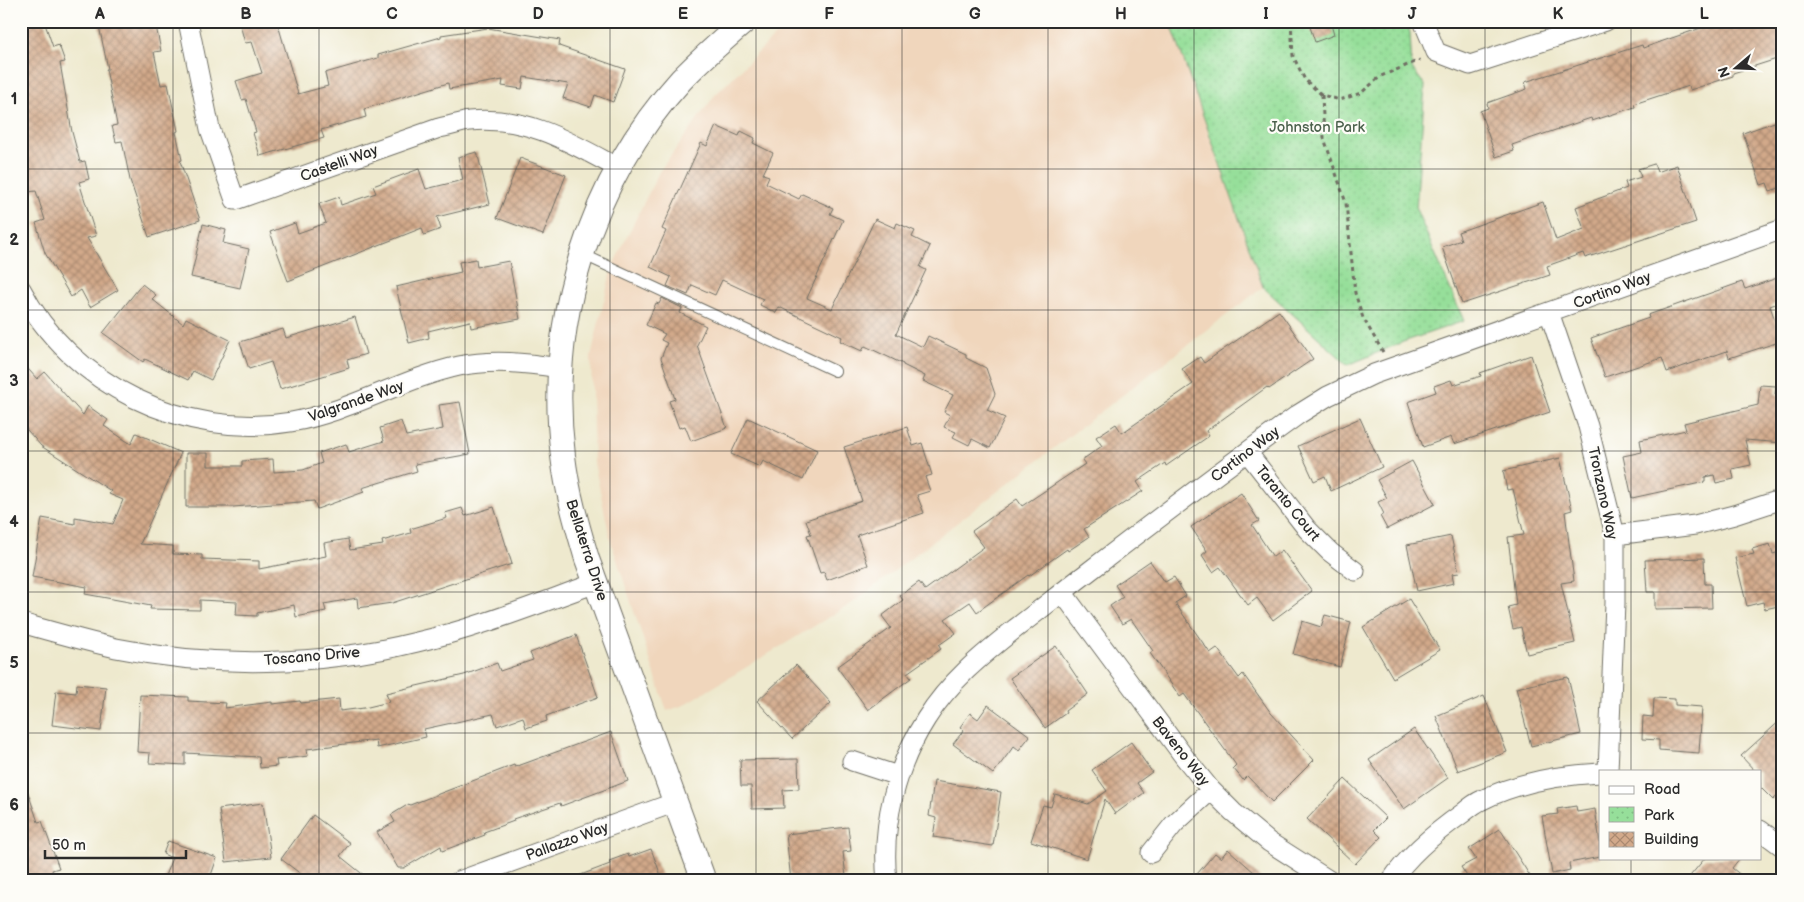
<svg xmlns="http://www.w3.org/2000/svg" width="1804" height="902" font-family="'Balsamiq Sans',sans-serif">
<style>
.built{fill:#f0d6bc}
.park{fill:url(#park-dots);stroke:#608562}
.building{fill:url(#building-cross-hatch)}
.lines{fill:none;stroke-linecap:round;stroke-linejoin:round}
.service-casing{stroke:#6f6e64;stroke-width:12}
.minor-casing{stroke:#6f6e64;stroke-width:21}
.tertiary-casing{stroke:#6f6e64;stroke-width:26}
.path{stroke:#6f6e64;stroke-width:3;stroke-dasharray:4 4;stroke-linecap:butt}
.service{stroke:#fff;stroke-width:10}
.minor{stroke:#fff;stroke-width:19}
.tertiary{stroke:#fff;stroke-width:24}
.grid{fill:none;stroke:#2b2b2b;stroke-width:1;stroke-opacity:0.55}
.labels{text-anchor:middle;stroke-width:4.5;stroke-linejoin:round;paint-order:stroke}
.park-label{font-size:15px;fill:#4b614c;stroke:#fdfcf7}
.street-label{font-size:15px;fill:#2b2b2b;stroke:#fdfcf7}
.neatline{fill:none;stroke:#2b2b2b;stroke-width:2}
.grid-label{font-size:16px;text-anchor:middle;font-weight:bold;fill:#2b2b2b}
</style>
<defs>
<pattern id="park-dots" width="8" height="8" patternUnits="userSpaceOnUse" patternTransform="scale(1.25)"><rect width="8" height="8" fill="#96df9a"/><path d="M2 2h.1M6 6h.1" fill="none" stroke="#81c085" stroke-width="1.8" stroke-linecap="round"/></pattern>
<pattern id="building-cross-hatch" width="8" height="8" patternUnits="userSpaceOnUse" patternTransform="scale(1.25)"><rect width="8" height="8" fill="#d2a98a"/><path d="M0 0l8 8M0 8l8-8" fill="none" stroke="#ab8a71"/></pattern>
</defs>
<rect width="100%" height="100%" fill="#fdfcf7"/>
<filter id="ink" filterUnits="userSpaceOnUse"><feTurbulence type="fractalNoise" baseFrequency=".02" numOctaves="2"/><feDisplacementMap in="SourceGraphic" scale="10" xChannelSelector="R" yChannelSelector="G"/><feConvolveMatrix kernelMatrix="1 2 1 2 8 2 1 2 1" color-interpolation-filters="sRGB"/></filter>
<filter id="wash" filterUnits="userSpaceOnUse"><feTurbulence type="fractalNoise" baseFrequency=".0096" numOctaves="4" result="noise"/><feDisplacementMap in="SourceGraphic" scale="20" xChannelSelector="R" yChannelSelector="G"/><feGaussianBlur stdDeviation="1.12" result="paint"/><feColorMatrix in="noise" values="0 0 0 0 0 0 0 0 0 0 0 0 0 0 0 0 0 1.4 0 .05"/><feComposite in="paint" operator="in"/></filter>
<g filter="url(#wash)">
<rect width="100%" height="100%" fill="#eee9ce"/>
<path class="built" d="M805,21H1170L1263,287L854,602L684,705L667,711L611,542L594,463L591,356L612,267L659,172L715,95L775,36Z"/>
<path class="park" d="M1170,21H1407L1410,33L1412,69L1425,85L1416,209L1464,321L1403,342L1348,365L1263,287Z"/>
<g id="blocks">
<path class="building" d="M33,21H44L53,47L59,45L65,62L60,63L72,132L80,162L85,161L89,179L79,182L96,236L87,238L118,290L90,307L81,290L71,297L45,253L36,223L45,220L36,191L28,192L24,173H25L21,156V25Z
M98,21H155L161,51L154,52L161,85L168,84L178,131L176,132L182,160L180,161L200,220L149,237L130,180L122,141L116,142L112,126L117,125L106,69H108Z
M239,21H277L298,94L328,86L325,73L378,58V55L441,37V35L488,28L560,40L559,46L625,69L613,102L595,95L591,107L563,98L568,84L524,77L522,89L502,86L503,80L449,89L448,83L364,109L366,117L321,130L324,138L260,156L253,133L256,132L246,99L242,100L236,81L262,73L252,42L245,43Z
M1326,21H1330L1334,35L1315,42L1310,27Z
M1721,21H1783V57L1733,73V76L1690,90L1689,86L1634,104L1635,107L1592,121L1591,118L1535,137L1512,145L1514,151L1496,157L1480,111L1488,108L1487,103L1527,89L1525,82L1642,45L1643,48Z
M1783,119V187L1770,191L1767,183L1761,185L1743,133Z
M716,126L739,136L741,131L755,138L753,143L773,153L763,174L769,176L766,183L799,199L802,194L833,208L830,214L843,220L807,298L832,309L875,219L895,228L897,223L915,231L912,237L930,246L920,267L926,270L896,334L923,347L928,336L966,354V358L986,368L995,394L987,410L1005,418L990,448L972,439L969,445L953,437L956,432L944,427L950,415L944,412L953,395L923,381L925,376L903,365V364L865,346L862,351L840,341L842,337L779,307L776,313L760,305L763,299L722,280L715,295L692,285L688,295L667,286L671,277L650,267L666,231L662,229L701,143L707,146Z
M477,152L490,204L437,217L441,229L424,235L422,228L288,281L270,232L295,223L298,233L326,223L319,204L339,197L341,205L376,193L373,186L419,169L426,189L463,180L458,157Z
M520,158L566,175L543,235L497,218Z
M1654,164L1657,172L1677,165L1696,222L1585,258L1583,253L1547,266L1550,275L1462,304L1442,247L1461,240L1458,232L1543,202L1556,240L1584,229L1576,207L1627,188L1625,182L1641,177L1638,169Z
M203,224L226,230L223,243L249,249L240,288L191,277Z
M476,259L477,267L509,261L520,319L471,328L470,321L428,331L429,338L409,343L396,287L461,272L459,262Z
M1783,276V301L1770,306L1782,341L1729,358L1727,351L1667,372L1662,358L1605,377L1591,338L1649,318L1648,315L1742,282L1745,289Z
M142,284L156,295L152,299L183,324L186,318L230,340L211,380L193,371L188,380L145,359L143,362L103,333Z
M662,298L682,308L680,313L706,326L697,345L727,428L691,441L685,426L679,428L669,401L675,399L661,358L667,343L661,340L665,334L646,325L656,303L659,304Z
M1279,311L1313,359L1269,389L1267,387L1206,431L1209,436L1166,466L1165,463L1137,482L1143,491L1084,529L1089,537L1068,551L1067,549L1029,576L1028,575L977,612L970,602L945,619L956,633L939,645L941,649L907,673L911,678L868,710L837,667L891,628L882,616L903,600L900,596L919,582L925,590L984,547L972,531L1017,499L1022,506L1085,464L1082,460L1102,446L1096,437L1116,424L1122,433L1193,384L1182,369L1200,357L1204,363Z
M355,317L366,354L347,360L349,368L280,389L271,362L249,369L240,342L283,329L286,338Z
M1531,355L1550,412L1454,444L1451,437L1423,447L1408,402L1436,392L1434,386L1451,380L1453,385L1481,376L1480,373Z
M21,361L37,379L45,372L83,415L88,406L108,420L104,426L131,444L136,433L181,453L140,544L173,546V554L202,555V559L259,561V569L326,556L324,543L348,539L350,550L383,545L382,541L411,533L410,529L447,518L445,513L462,508L465,516L494,507L512,564L392,603L358,608L357,598L324,604L326,611L296,617L294,605L257,613V616L236,615L237,602L200,600V610L150,609L151,606L85,594L87,587L32,577L42,518L75,524V517L113,524L123,500L109,494L111,491L41,446L21,423Z
M1760,385L1776,386L1775,394L1783,395V443L1745,440L1751,465L1732,469L1734,479L1716,483L1714,475L1705,477V482L1632,498L1623,456L1642,452L1640,440L1686,430L1684,423L1758,405Z
M460,402L470,454L415,464L417,471L362,488L364,492L317,509L314,501L233,507H186V453H208V466H242V461L273,459L274,472L303,470L322,463L319,453L346,444L349,452L384,441L380,428L401,421L406,436L443,429L439,405Z
M748,418L817,450L803,480L763,461L760,467L731,454Z
M1360,418L1382,467L1331,491L1325,476L1314,481L1298,446Z
M907,427L913,446L922,443L932,475L925,477L930,491L917,495L924,513L857,535L868,565L827,580L824,572L820,573L807,535L811,534L806,520L862,501L844,447Z
M1560,458L1572,510L1565,512L1574,581L1561,583L1575,643L1527,654L1521,627L1513,629L1508,607L1516,605L1508,537L1524,535L1513,489L1507,490L1503,471Z
M1412,461L1435,504L1387,529L1380,516L1384,514L1378,502L1387,498L1377,480Z
M1241,493L1259,521L1252,525L1273,557L1282,550L1312,591L1273,620L1257,598L1248,605L1220,567L1213,572L1202,555L1207,551L1191,527Z
M1451,536L1459,573L1452,574L1454,583L1417,591L1407,545Z
M1770,544L1773,554L1783,551V605L1765,609L1763,602L1747,606L1735,558L1754,554L1752,549Z
M1704,558L1705,584H1711L1712,608L1655,609V592H1647L1645,560Z
M1150,561L1165,582L1174,577L1186,596L1175,603L1210,653L1217,648L1239,678L1243,674L1271,713L1314,760L1272,802L1247,776L1243,780L1233,768L1236,765L1184,694L1180,697L1150,653L1153,651L1131,619L1122,624L1110,606L1123,597L1115,585Z
M1409,599L1440,650L1393,678L1363,627Z
M1325,615L1351,622L1340,667L1293,654L1302,621L1321,627Z
M576,635L598,697L546,716L547,721L526,728L523,717L497,726L493,714L424,729L426,737L377,748L376,740L307,749L308,756L276,760L277,766L260,768L259,757L185,753V765L149,763L150,753L137,752L140,695L188,697V701L226,703L225,708L272,702V704L300,701L301,703L339,699L340,711L364,708L389,702L386,693L464,675L497,663L500,671L533,660L530,653Z
M1056,646L1088,694L1065,711L1066,713L1045,728L1010,678Z
M796,665L831,703L792,739L757,701Z
M1568,677L1581,734L1531,746L1516,688Z
M77,684L106,687L101,731L52,725L56,691L76,693Z
M1484,696L1507,752L1458,771L1436,716Z
M1654,698L1675,699V705L1702,707L1699,753L1659,750V740L1642,739L1643,716L1653,717Z
M988,705L1030,736L1019,750L1014,746L993,774L953,744L964,730L960,727L970,713L978,719Z
M1783,718V791L1773,800L1760,787V771H1755L1741,756Z
M1414,729L1448,778L1404,809L1369,760Z
M611,732L628,781L561,806L560,803L513,819L514,821L484,832L485,835L442,851L441,846L404,868H398L377,832L395,822L391,815L409,804L410,805L514,765L515,767Z
M1131,742L1152,772L1137,783L1144,793L1115,814L1105,799L1087,859L1031,841L1043,805L1051,807L1055,794L1088,804L1107,791L1092,770Z
M798,759L799,789L783,790L784,808L752,809L751,786H741L740,760Z
M1345,779L1386,818L1374,830L1381,837L1355,864L1307,819Z
M21,781H24L38,822L42,821L59,868L52,870L55,881H24L21,874Z
M934,781L1001,792L993,846L933,837L936,818L929,816Z
M263,803L271,857L226,862L219,809Z
M1576,806L1577,812L1595,809L1600,842V857L1569,863L1570,870L1552,874L1542,816L1558,814L1557,809Z
M313,815L350,843L340,856L371,881H310L281,859Z
M848,827L851,851L843,852L846,877L816,881H791L786,834Z
M1500,829L1525,868L1533,881H1470L1461,867L1476,859L1469,849Z
M168,841L217,858L209,881H163L172,858L163,854Z
M651,849L663,881H570V879L610,864L609,861L628,854L629,857Z
M1228,849L1264,881H1191L1215,853L1221,858Z
M1705,858H1740L1732,868L1748,881H1686Z"/>
</g>
</g>
<g filter="url(#ink)">
<use href="#blocks" fill-opacity="0" stroke="#6f6e64" stroke-width="1"/>
<g class="lines">
<g class="service-casing">
<path id="service" d="M582,254L835,371"/>
</g>
<g class="minor-casing">
<path id="minor" d="M188,21L210,129L235,200L439,128C449,126 459,123 469,121C526,115 570,142 618,168
M1423,21L1436,52L1470,65L1606,21
M21,289C70,385 185,440 291,422C349,412 401,379 459,366C493,359 526,363 560,368
M1549,312L1588,426L1615,535V603L1608,771
M1247,452L1307,529L1330,552L1355,571
M1615,535L1695,525L1734,515L1783,499
M1062,592L1185,758L1211,790L1233,812L1269,842L1330,881
M21,623C53,632 84,641 116,648C214,668 320,666 417,642C478,628 537,604 596,583
M852,761L898,776
M1760,830L1783,847
M1151,853L1174,824L1211,790
M459,881L676,802
M887,881C881,825 896,766 926,719C949,682 982,655 1016,628C1040,610 1063,591 1087,573C1157,519 1227,466 1299,414L1328,396L1374,374L1783,229
M1391,881C1409,854 1436,832 1463,813C1469,808 1475,803 1482,800C1518,782 1560,775 1600,773"/>
</g>
<g class="tertiary-casing">
<path id="tertiary" d="M704,881L587,559C577,525 567,491 563,456C546,322 590,180 681,80C701,59 723,40 745,21"/>
</g>
<path class="path" d="M1291,21L1293,56L1305,80L1322,95L1340,100L1361,93L1381,76L1420,60
M1322,95L1324,138L1346,203L1355,293L1363,318L1383,352"/>
<use href="#service" class="service"/>
<use href="#minor" class="minor"/>
<use href="#tertiary" class="tertiary"/>
</g>
</g>
<path class="grid" d="M173,21V881M319,21V881M465,21V881M610,21V881M756,21V881M902,21V881M1048,21V881M1194,21V881M1339,21V881M1485,21V881M1631,21V771M21,169H1783M21,310H1783M21,451H1783M21,592H1783M21,733H1783M1631,858V881"/>
<g class="labels">
<g class="park-label">
<text x="1317" y="132">Johnston Park</text>
</g>
<g class="street-label">
<text transform="translate(339 163) rotate(-20)" y="5">Castelli Way</text>
<text transform="translate(1612 290) rotate(-20)" y="5">Cortino Way</text>
<text transform="translate(356 401) rotate(-19)" y="5">Valgrande Way</text>
<text transform="translate(1245 454) rotate(-37)" y="5">Cortino Way</text>
<text transform="translate(1603 493) rotate(78)" y="5">Tronzano Way</text>
<text transform="translate(1288 503) rotate(51)" y="5">Taranto Court</text>
<text transform="translate(587 550) rotate(72)" y="5">Bellaterra Drive</text>
<text transform="translate(312 656) rotate(-5)" y="5">Toscano Drive</text>
<text transform="translate(1181 751) rotate(52)" y="5">Baveno Way</text>
<text transform="translate(567 841) rotate(-20)" y="5">Pallazzo Way</text>
</g>
</g>
<rect width="1804" height="902" fill="none" stroke="#fdfcf7" stroke-width="55"/>
<rect x="1599" y="770" width="162" height="90" fill="#fdfcf7" stroke="#a9a8a5"/>
<rect x="1609" y="786" width="25" height="8" fill="#ffffff" stroke="#a9a8a5"/>
<text x="1644" y="794" font-size="15" fill="#2b2b2b">Road</text>
<rect x="1609" y="807" width="25" height="15" fill="url(#park-dots)" stroke="#a9a8a5"/>
<text x="1644" y="820" font-size="15" fill="#2b2b2b">Park</text>
<rect x="1609" y="832" width="25" height="15" fill="url(#building-cross-hatch)" stroke="#a9a8a5"/>
<text x="1644" y="844" font-size="15" fill="#2b2b2b">Building</text>
<g transform="translate(1736 68) rotate(251)" stroke="#fdfcf7" stroke-width="4" paint-order="stroke">
<path d="M0-4L9 19L0 12L-9 19Z" fill="#2b2b2b"/>
<text y="-8" font-size="14" font-weight="bold" text-anchor="middle" fill="#2b2b2b">N</text>
</g>
<path d="M45 850v8h141v-8" fill="none" stroke="#2b2b2b" stroke-width="2.5"/>
<text x="52" y="850" font-size="15" fill="#2b2b2b" stroke="#fdfcf7" stroke-width="4" paint-order="stroke">50 m</text>
<rect x="28" y="28" width="1748" height="846" class="neatline"/>
<g class="grid-label">
<text x="100" y="19">A</text>
<text x="246" y="19">B</text>
<text x="392" y="19">C</text>
<text x="538" y="19">D</text>
<text x="683" y="19">E</text>
<text x="829" y="19">F</text>
<text x="975" y="19">G</text>
<text x="1121" y="19">H</text>
<text x="1266" y="19">I</text>
<text x="1412" y="19">J</text>
<text x="1558" y="19">K</text>
<text x="1704" y="19">L</text>
<text x="14" y="104">1</text>
<text x="14" y="245">2</text>
<text x="14" y="386">3</text>
<text x="14" y="527">4</text>
<text x="14" y="668">5</text>
<text x="14" y="810">6</text>
</g>
</svg>
